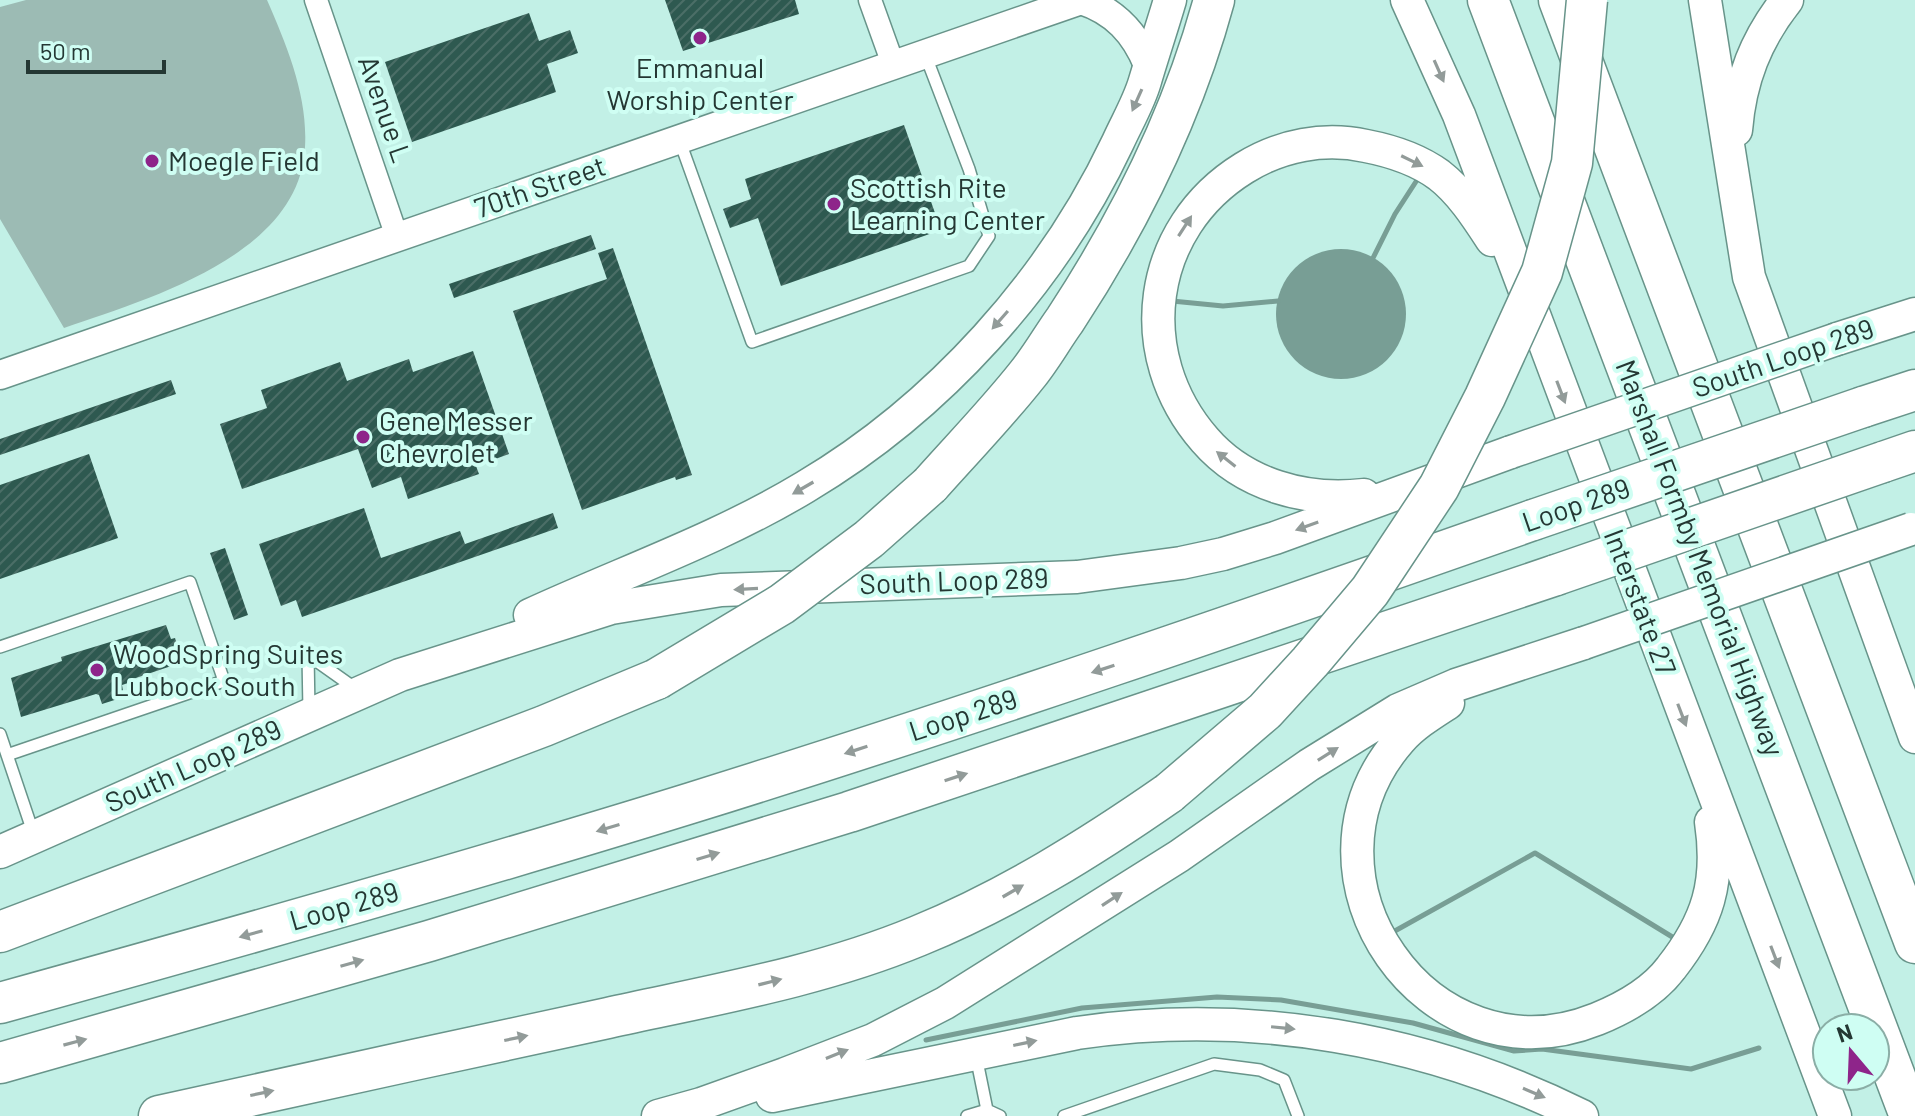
<svg xmlns="http://www.w3.org/2000/svg" width="1915" height="1116" font-family="Barlow,sans-serif">
<style>
.grass{fill:#9cbbb4}
.water{fill:#789e95}
.lines{fill:none;stroke-linecap:round;stroke-linejoin:round}
.stream{stroke:#789e95;stroke-width:5}
.building{fill:url(#building-hatch)}
.service-casing{stroke:#68948a;stroke-width:14}
.minor-casing{stroke:#68948a;stroke-width:25}
.tertiary-casing{stroke:#68948a;stroke-width:31}
.secondary-casing{stroke:#68948a;stroke-width:35}
.motorway-casing{stroke:#68948a;stroke-width:43}
.service{stroke:#fff;stroke-width:11}
.minor{stroke:#fff;stroke-width:22}
.tertiary{stroke:#fff;stroke-width:28}
.secondary{stroke:#fff;stroke-width:32}
.motorway{stroke:#fff;stroke-width:40}
.secondary-bridge-casing{stroke:#68948a;stroke-width:35;stroke-linecap:butt}
.motorway-bridge-casing{stroke:#68948a;stroke-width:43;stroke-linecap:butt}
.secondary-bridge{stroke:#fff;stroke-width:32}
.motorway-bridge{stroke:#fff;stroke-width:40}
.oneway{fill:#929b99}
.poi-dot{fill:#8e258a;stroke:#cffef3;stroke-width:3}
.labels{text-anchor:middle;stroke-width:8;stroke-linejoin:round;paint-order:stroke}
.poi-label{font-size:28px;fill:#243733;stroke:#cffef3;text-anchor:start}
.street-label{font-size:28px;fill:#243733;stroke:#cffef3}
</style>
<defs>
<pattern id="building-hatch" width="6" height="6" patternUnits="userSpaceOnUse" patternTransform="scale(2)"><rect width="6" height="6" fill="#2e5950"/><path d="M-1 1l2-2M0 6l6-6M5 7l2-2" fill="none" stroke="#4b6e67"/></pattern>
</defs>
<rect width="100%" height="100%" fill="#c2f0e6"/>
<path class="grass" d="M26,0H267C287,46 308,96 305,147C300,256 147,299 64,328L0,219V7Z"/>
<path class="water" d="M1276 314a65 65 0 1 1 130 0a65 65 0 1 1-130 0Z"/>
<g class="lines">
<path class="stream" d="M1373,258L1395,214L1417,180
M1172,301L1223,306L1278,301
M1393,932L1535,853L1674,938
M926,1040L1082,1008L1217,997L1281,1000L1413,1023L1514,1051L1542,1049L1691,1069L1759,1048"/>
</g>
<path class="building" d="M665,0H795L799,14L683,51Z
M529,13L539,41L570,30L578,53L547,64L556,92L412,142L385,62Z
M904,125L941,230L781,286L758,218L730,228L723,209L751,199L745,179Z
M591,235L596,249L454,298L449,284Z
M613,248L692,475L676,480L675,477L582,510L513,311L607,279L598,253Z
M473,351L509,454L476,466L479,474L408,499L401,477L372,488L358,449L242,489L220,424L267,408L261,390L340,362L347,381L409,359L413,372Z
M171,380L176,394L0,455V439Z
M89,454L118,538L0,579V485Z
M364,508L381,558L460,531L465,544L553,513L558,528L302,617L296,600L281,606L259,544Z
M225,548L248,615L234,620L210,553Z
M166,625L171,639L175,638L183,662L130,680L131,682L122,685L124,697L102,704L99,695L96,694L21,717L11,678L62,661L61,657Z"/>
<g class="lines">
<g class="service-casing">
<path id="service" d="M679,139L752,342L969,266L989,236L969,169L925,54
M0,647L190,582L224,681L7,755
M309,711L308,655L356,689
M0,734L33,832
M987,1110L1000,1116
M967,1116L987,1110L976,1056
M1064,1116L1214,1064L1260,1070L1284,1080L1298,1116"/>
</g>
<g class="minor-casing">
<path id="minor" d="M316,0L397,237
M870,0L893,64"/>
</g>
<g class="tertiary-casing">
<path id="tertiary" d="M1081,0C1115,11 1135,33 1148,65
M0,375L1081,0"/>
</g>
<g class="secondary-casing">
<path id="secondary" d="M1407,0L1459,115L1835,1116
M1705,0L1749,277L1915,737
M1736,130C1740,80 1756,39 1787,0
M1837,339L1915,314
M1364,495C1306,502 1244,485 1205,440C1130,354 1147,228 1244,168C1281,145 1324,137 1366,146C1392,151 1417,159 1439,175C1461,192 1477,217 1492,240
M530,615C621,573 719,539 805,487C938,408 1052,282 1118,142C1127,122 1139,102 1145,81C1153,54 1162,27 1170,0
M1448,703C1431,714 1413,725 1400,740C1282,875 1428,1087 1597,1019C1624,1008 1653,992 1671,968C1708,921 1720,882 1711,822
M0,852L400,675L611,608L721,590L1077,577L1181,563L1223,554L1275,538L1511,452
M772,1096L1077,1033C1250,1008 1425,1038 1582,1116
M658,1116L701,1104L785,1074L873,1040L945,1003L1179,856L1309,765L1398,710L1456,685L1584,643"/>
</g>
<g class="motorway-casing">
<path id="motorway" d="M1488,0L1910,1116
M1559,0L1915,943
M1863,407L1915,390
M1883,462L1915,451
M930,485C962,449 997,413 1027,375C1041,358 1052,338 1065,320C1130,221 1183,114 1214,0
M0,932L544,726L657,679
M0,1003C231,939 462,874 691,803C974,715 1254,618 1533,520
M0,1063L429,941L849,812L1556,575
M159,1116C309,1083 458,1050 608,1018C712,995 819,977 918,936C1008,899 1090,848 1169,793"/>
</g>
<use href="#service" class="service"/>
<use href="#minor" class="minor"/>
<use href="#tertiary" class="tertiary"/>
<use href="#secondary" class="secondary"/>
<use href="#motorway" class="motorway"/>
<g class="secondary-bridge-casing">
<path id="secondary-bridge" d="M1511,452L1837,339
M1584,643L1911,529"/>
</g>
<g class="motorway-bridge-casing">
<path id="motorway-bridge" d="M1533,520L1863,407
M1556,575L1883,462
M657,679L782,604L869,539L930,485
M1169,793L1265,711L1310,662L1370,591L1439,487L1485,397L1542,272L1572,163L1587,0"/>
</g>
<use href="#secondary-bridge" class="secondary-bridge"/>
<use href="#motorway-bridge" class="motorway-bridge"/>
</g>
<defs><path id="oneway-solid" d="M-6-.8H1V-3.2L6.5 0L1 3.2V.8H-6Z" transform="scale(2)"/></defs>
<g class="oneway">
<use href="#oneway-solid" transform="translate(1439 71) rotate(66)"/>
<use href="#oneway-solid" transform="translate(1137 100) rotate(114)"/>
<use href="#oneway-solid" transform="translate(1412 161) rotate(26)"/>
<use href="#oneway-solid" transform="translate(1185 226) rotate(-57)"/>
<use href="#oneway-solid" transform="translate(1000 320) rotate(131)"/>
<use href="#oneway-solid" transform="translate(1561 392) rotate(69)"/>
<use href="#oneway-solid" transform="translate(1226 459) rotate(-142)"/>
<use href="#oneway-solid" transform="translate(803 488) rotate(150)"/>
<use href="#oneway-solid" transform="translate(1307 526) rotate(160)"/>
<use href="#oneway-solid" transform="translate(746 589) rotate(177)"/>
<use href="#oneway-solid" transform="translate(1103 669) rotate(162)"/>
<use href="#oneway-solid" transform="translate(1682 715) rotate(69)"/>
<use href="#oneway-solid" transform="translate(856 750) rotate(162)"/>
<use href="#oneway-solid" transform="translate(1328 754) rotate(-32)"/>
<use href="#oneway-solid" transform="translate(956 777) rotate(-18)"/>
<use href="#oneway-solid" transform="translate(608 828) rotate(163)"/>
<use href="#oneway-solid" transform="translate(708 856) rotate(-17)"/>
<use href="#oneway-solid" transform="translate(1013 891) rotate(-30)"/>
<use href="#oneway-solid" transform="translate(1112 899) rotate(-33)"/>
<use href="#oneway-solid" transform="translate(251 934) rotate(164)"/>
<use href="#oneway-solid" transform="translate(1775 957) rotate(69)"/>
<use href="#oneway-solid" transform="translate(352 963) rotate(-16)"/>
<use href="#oneway-solid" transform="translate(770 982) rotate(-14)"/>
<use href="#oneway-solid" transform="translate(1283 1028) rotate(6)"/>
<use href="#oneway-solid" transform="translate(516 1038) rotate(-12)"/>
<use href="#oneway-solid" transform="translate(75 1042) rotate(-15)"/>
<use href="#oneway-solid" transform="translate(1025 1043) rotate(-12)"/>
<use href="#oneway-solid" transform="translate(837 1054) rotate(-22)"/>
<use href="#oneway-solid" transform="translate(262 1093) rotate(-12)"/>
<use href="#oneway-solid" transform="translate(1534 1093) rotate(23)"/>
</g>
<g class="poi-dot">
<circle cx="700" cy="38" r="8"/>
<circle cx="152" cy="161" r="8"/>
<circle cx="834" cy="204" r="8"/>
<circle cx="363" cy="437" r="8"/>
<circle cx="97" cy="670" r="8"/>
</g>
<g class="labels">
<g class="poi-label">
<text x="700" y="78" text-anchor="middle">Emmanual<tspan x="700" dy="32">Worship Center</tspan></text>
<text x="168" y="171">Moegle Field</text>
<text x="850" y="198">Scottish Rite<tspan x="850" dy="32">Learning Center</tspan></text>
<text x="379" y="431">Gene Messer<tspan x="379" dy="32">Chevrolet</tspan></text>
<text x="113" y="664">WoodSpring Suites<tspan x="113" dy="32">Lubbock South</tspan></text>
</g>
<g class="street-label">
<text transform="translate(385 109) rotate(71)" y="10">Avenue L</text>
<text transform="translate(540 187) rotate(-19)" y="10">70th Street</text>
<text transform="translate(1783 358) rotate(-19)" y="10">South Loop 289</text>
<text transform="translate(1576 505) rotate(-19)" y="10">Loop 289</text>
<text transform="translate(1700 558) rotate(69)" y="10">Marshall Formby Memorial Highway</text>
<text transform="translate(954 581) rotate(-2)" y="10">South Loop 289</text>
<text transform="translate(1640 602) rotate(69)" y="10">Interstate 27</text>
<text transform="translate(963 715) rotate(-18)" y="10">Loop 289</text>
<text transform="translate(193 766) rotate(-24)" y="10">South Loop 289</text>
<text transform="translate(344 906) rotate(-16)" y="10">Loop 289</text>
</g>
</g>
<g transform="translate(1851 1052) rotate(341)"><circle r="38" fill="#cffef3" stroke="#8baea6" stroke-width="2"/>
<path d="M0-6L14 30L0 20L-14 30Z" fill="#8e258a"/>
<text y="-12" font-size="22" font-weight="bold" text-anchor="middle" fill="#243733">N</text>
</g>
<path d="M28 60v12h136v-12" fill="none" stroke="#243733" stroke-width="4"/>
<text x="40" y="60" font-size="24" fill="#243733" stroke="#cffef3" stroke-width="6" paint-order="stroke">50 m</text>
</svg>
